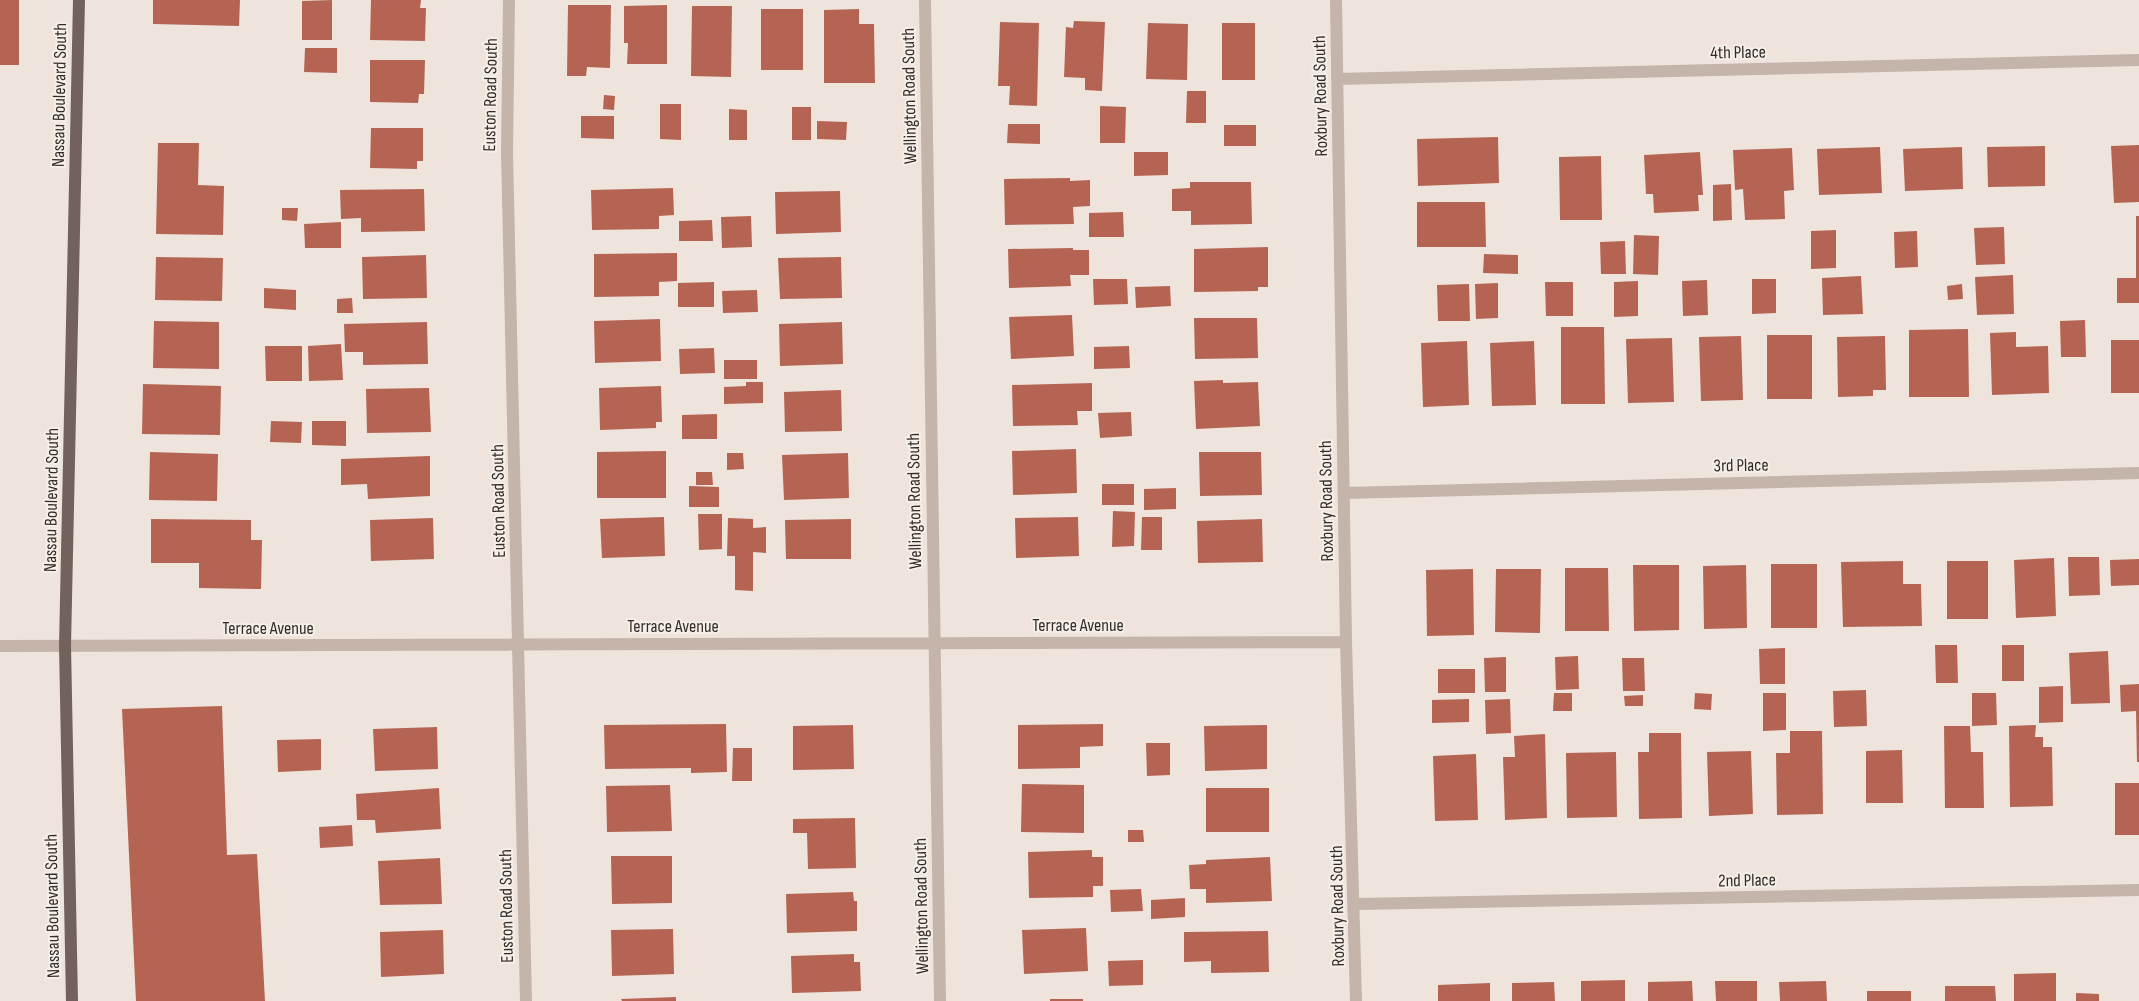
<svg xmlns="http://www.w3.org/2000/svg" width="2139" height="1001" font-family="'Sofia Sans Condensed',sans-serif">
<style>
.building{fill:#b56453}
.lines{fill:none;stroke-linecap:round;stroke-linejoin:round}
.minor{stroke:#c4b4aa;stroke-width:12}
.major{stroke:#73625b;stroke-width:12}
.labels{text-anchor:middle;stroke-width:4;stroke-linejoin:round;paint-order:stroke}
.street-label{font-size:18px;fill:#332b28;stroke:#f6efe8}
</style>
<rect width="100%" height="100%" fill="#eee4dc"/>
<path class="building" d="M0,0H19V65H0Z
M153,0H240L239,26L153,24Z
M332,0V40H302V1Z
M371,0H421L420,8H426L425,41L370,40Z
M568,5H611L610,68L587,67L586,76H567Z
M667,5V64H627L628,43H624V6Z
M692,6H732L731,77L691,76Z
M761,9H803V70H761Z
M859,9V24H874L875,83H824V10Z
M1074,21L1105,22L1102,91L1085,90V78L1064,77L1066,27L1073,28Z
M1000,22L1039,23L1037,106L1009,105L1010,86H998Z
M1148,23L1188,24L1187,80L1146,79Z
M1222,23H1255V80H1222Z
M305,48H337V73L304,72Z
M370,60H425L424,94H419L418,103L370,102Z
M1187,91H1206V123H1186Z
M604,95L615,96L614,110L603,109Z
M660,104H681V140L660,139Z
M1100,106L1126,107L1125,143H1100Z
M792,107H811V140H792Z
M729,109L747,110V140H729Z
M581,116H614V139L581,138Z
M817,121L847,122L846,140L817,139Z
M1008,124H1040V144L1007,143Z
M1224,125H1256V146H1224Z
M371,128H423V161H417V169L370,168Z
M1498,137L1499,183L1418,186L1417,139Z
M158,143H199L198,185L224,186L223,235L156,234Z
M2139,145V202L2114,203L2111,146Z
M2045,146V186L1988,187L1987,147Z
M1880,147L1882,193L1819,195L1817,149Z
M1962,147L1963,189L1905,191L1903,149Z
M1792,148L1794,190L1784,191L1785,219L1745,220L1743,189L1735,190L1733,150Z
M1134,152H1168V175L1134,176Z
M1700,152L1703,195H1698L1699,211L1654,213L1653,194H1646L1644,155Z
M1601,156L1602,220H1560L1559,157Z
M1070,178V181L1090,180V206L1073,207L1074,224L1005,225L1004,179Z
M1190,182H1251L1252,224L1191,225V211H1172V189L1190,188Z
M1731,184L1732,220L1713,221V185Z
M673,188L674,215L659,216V229L592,230L591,190Z
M424,189L425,231L361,232V218L341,219L340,190Z
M840,191L841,232L776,234L775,192Z
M1417,202H1485L1486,247H1417Z
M282,208H298L297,221L282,220Z
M1123,212L1124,237H1089V213Z
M751,216L752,247L722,248L721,217Z
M2136,216H2139V303H2117V278H2136Z
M712,220L713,241H679V221Z
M341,222V248H305L304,224Z
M2004,227L2005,264L1976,265L1974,228Z
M1836,230V268L1811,269V231Z
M1917,231L1918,267L1895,268L1894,232Z
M1634,235L1659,236L1658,275L1633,274Z
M1625,241L1626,274H1601L1600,242Z
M1268,247V287H1258V291L1194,292V249Z
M1073,248V250H1089V275H1070L1071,286L1009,288L1008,249Z
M677,253V281L659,282V296L594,297V254Z
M1484,254L1518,255V274L1483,273Z
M426,255L427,298L363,299L362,257Z
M156,257L223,258L222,301L155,300Z
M841,257L842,298L780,299L778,258Z
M2013,275L2014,314L1977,315L1975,277Z
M1861,276L1863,314L1823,315L1822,278Z
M1093,279H1127L1128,304L1094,305Z
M1752,279H1776V313L1752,314Z
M1707,280L1708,315L1683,316L1682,281Z
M1638,281V316L1614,317V282Z
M714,282V307H678V283Z
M1545,282H1573V316H1546Z
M1498,283V318L1476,319L1475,284Z
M1469,284L1470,321H1438L1437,285Z
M1962,284L1963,299L1948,300L1947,286Z
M1170,286L1171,306L1136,308L1135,287Z
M264,288L296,290V310L264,308Z
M757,290L758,312L723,313L722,291Z
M352,298L353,313H337V299Z
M1072,315L1074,356L1011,359L1009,317Z
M1194,318H1257L1258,358L1195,359Z
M660,319L661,361L595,363L594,321Z
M2085,320L2086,357H2061L2060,321Z
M154,321L219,322V369L153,368Z
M427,322L428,364L363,365V352H345L344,324Z
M842,322L843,364L780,366L779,324Z
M1561,327H1604L1605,404H1561Z
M1968,329L1969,397H1909V330Z
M2016,332V347L2048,346L2049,393L1992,395L1990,333Z
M1767,335H1812V399H1767Z
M1741,336L1743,400L1701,401L1699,337Z
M1885,336L1886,390H1873V396L1838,397L1837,337Z
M1672,338L1674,402L1628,403L1626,339Z
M2111,340H2139V393H2111Z
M1467,341L1469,405L1423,407L1421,343Z
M1534,341L1536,405L1492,406L1490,343Z
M341,344L343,380L309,381L308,346Z
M265,346H302V381H266Z
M1129,346L1130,368L1094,369V347Z
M714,348L715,373L680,374L679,349Z
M724,360H757V379H724Z
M1223,380V383L1258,382L1260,426L1196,429L1194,381Z
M746,382H763V403L724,404V387L746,386Z
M1092,383V411H1077L1078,425L1013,426L1012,385Z
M143,384L221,386L220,435L142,434Z
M661,386L662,422H656V428L600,430L599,388Z
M429,388L431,432L367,433L366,389Z
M841,390L842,431L785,432L784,392Z
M1131,412L1132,436L1100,438L1098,413Z
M717,414V439H682V415Z
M271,421L302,422L301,443L270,442Z
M312,421H346V446L312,445Z
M1076,449L1077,493L1013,495L1012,451Z
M666,451V498H597V452Z
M150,452L218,454L217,501L149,500Z
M1199,452H1261L1262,495L1200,496Z
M727,453H743L744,469L727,470Z
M848,453L849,498L784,500L782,455Z
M430,456V496L368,499L367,484L341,485V459Z
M696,472H712L713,485H696Z
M1102,484H1134V505H1102Z
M689,486L719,487V507H689Z
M1176,488V509L1144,510V489Z
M1113,511L1135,512L1134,546L1112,547Z
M698,514H722V549L699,550Z
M664,517L665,556L602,558L600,519Z
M1078,517L1079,556L1016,558L1015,518Z
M1142,517H1162V550H1141Z
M433,518L434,559L371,561L370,520Z
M728,518L753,519V528L766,527V553L753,552V591L735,590V556H727Z
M151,519L251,520V540H262L261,589L199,588V563H151Z
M851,519V559H786L785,520Z
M1262,519L1263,562L1198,563L1197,521Z
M2068,557H2099L2100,595L2069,596Z
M2054,558L2056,616L2016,618L2014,560Z
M2139,559V585L2111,586L2110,560Z
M1903,561V584H1921L1922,626L1843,627L1841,562Z
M1947,561H1988V619H1947Z
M1771,564H1817V628H1771Z
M1633,565H1679V630L1634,631Z
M1746,565L1747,628L1704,629L1703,566Z
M1565,568H1608L1609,631H1565Z
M1473,569L1474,635L1427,636L1426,570Z
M1496,569H1541L1540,633L1495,632Z
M1935,645H1957L1958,683H1936Z
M2002,645H2024V681H2002Z
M1785,648V684H1760L1759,649Z
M2108,651L2110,703L2071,704L2069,653Z
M1578,656L1579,689L1556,690L1555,657Z
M1506,657V692H1485L1484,658Z
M1622,658H1644L1645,691H1623Z
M1438,669H1475V693H1438Z
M2139,684V762H2137L2136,711L2121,712L2120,685Z
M2063,686V722L2039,723V687Z
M1866,690L1867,726L1834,727L1833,691Z
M1554,693H1572V711H1553Z
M1695,693L1712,694L1711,710L1694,709Z
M1763,693H1786V730L1763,731Z
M1972,693H1996L1997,725L1972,726Z
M1643,695V706H1625L1624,696Z
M1469,699V722L1432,723V700Z
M1510,699L1511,733L1486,734L1485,700Z
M222,706L227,855L257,854L265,1001H136L122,709Z
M726,724L727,772L691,773V768L605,769L604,725Z
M1103,724V746L1080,747V768L1018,769V725Z
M853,725L854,769L793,770V726Z
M1267,725V769L1205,771L1204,726Z
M2036,725L2035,737H2043V747H2052L2053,806L2010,807L2009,726Z
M1944,726H1970L1971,752H1983L1984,808H1945Z
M437,727L438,769L375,771L373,729Z
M1790,731H1822L1823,814L1777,815L1776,753H1790Z
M1649,733H1681L1682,818L1639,819L1638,752H1649Z
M1545,734L1547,818L1505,820L1503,757H1515L1514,736Z
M321,739V770L278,772L277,740Z
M1146,743H1170V775L1147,776Z
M733,748H752V781H732Z
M1902,750L1903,803H1866V751Z
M1751,751L1753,814L1709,816L1707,752Z
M1616,752L1617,817L1567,818L1566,753Z
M1476,754L1478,820L1435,821L1433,756Z
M2115,783H2139V835H2115Z
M1022,784L1084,785V833L1021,832Z
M670,785L672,831L607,832L606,786Z
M439,788L441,829L376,833L375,820H357L356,794Z
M1206,788H1269V832H1206Z
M855,818L856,868L808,869L807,833H793V819Z
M352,825L353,846L320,848L319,827Z
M1128,830H1143L1144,842H1128Z
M1092,850V857H1103V886H1093V897L1029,898L1028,852Z
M611,856H672V903L612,904Z
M1270,857L1272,901L1206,903V889H1190L1189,865L1206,864V860Z
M440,858L442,904L380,905L378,861Z
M1141,889L1143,911L1111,912L1110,890Z
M853,892L854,901H857V931L787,933L786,894Z
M1185,898V917L1151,919V900Z
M1086,928L1088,971L1024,974L1022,930Z
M673,929L674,974L612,976L611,930Z
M443,930L444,974L381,977L380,932Z
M1268,931L1269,972L1211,973V961L1184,962V932Z
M854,954V962H860L861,991L792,993L791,956Z
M1143,960V985L1109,986L1108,961Z
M2056,973V1001H2014V974Z
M1625,980V1001H1581V981Z
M1692,981L1693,1001H1648V982Z
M1715,981H1757V1001H1716Z
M1826,981L1827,1001H1780L1779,982Z
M1554,982L1555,1001H1512V983Z
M1490,983V1001H1438V985Z
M1945,986H1995L1996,1001H1945Z
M1867,991H1911V1001H1867Z
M2076,993L2099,994V1001H2076Z
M676,997V1001H622L621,999Z
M1050,999H1083V1001H1050Z"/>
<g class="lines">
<path class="minor" d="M509,0L507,152L526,1001
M925,0L940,1001
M1336,0L1346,642L1356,1001
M1337,79L2139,60
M1344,493L2139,473
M0,646L1346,642
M1355,904L2139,890"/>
<path class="major" d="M72,1001L65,646L79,0"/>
</g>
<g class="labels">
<g class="street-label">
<text transform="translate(1738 52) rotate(-1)" y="6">4th Place</text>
<text transform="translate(59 95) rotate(-89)" y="6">Nassau Boulevard South</text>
<text transform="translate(490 95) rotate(-89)" y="6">Euston Road South</text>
<text transform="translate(909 96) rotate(-91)" y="6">Wellington Road South</text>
<text transform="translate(1320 96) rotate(-91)" y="6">Roxbury Road South</text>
<text transform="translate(1741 465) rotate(-1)" y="6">3rd Place</text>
<text transform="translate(51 500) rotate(-89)" y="6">Nassau Boulevard South</text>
<text transform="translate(498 501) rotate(-91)" y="6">Euston Road South</text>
<text transform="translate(914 501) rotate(-91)" y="6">Wellington Road South</text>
<text transform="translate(1326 501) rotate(-91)" y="6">Roxbury Road South</text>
<text x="1078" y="631">Terrace Avenue</text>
<text x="673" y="632">Terrace Avenue</text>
<text x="268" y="634">Terrace Avenue</text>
<text transform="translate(1747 880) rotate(-1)" y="6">2nd Place</text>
<text transform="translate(52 906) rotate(-91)" y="6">Nassau Boulevard South</text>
<text transform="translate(506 906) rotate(-91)" y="6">Euston Road South</text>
<text transform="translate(921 906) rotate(-91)" y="6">Wellington Road South</text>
<text transform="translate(1337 906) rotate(-91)" y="6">Roxbury Road South</text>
</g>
</g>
</svg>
